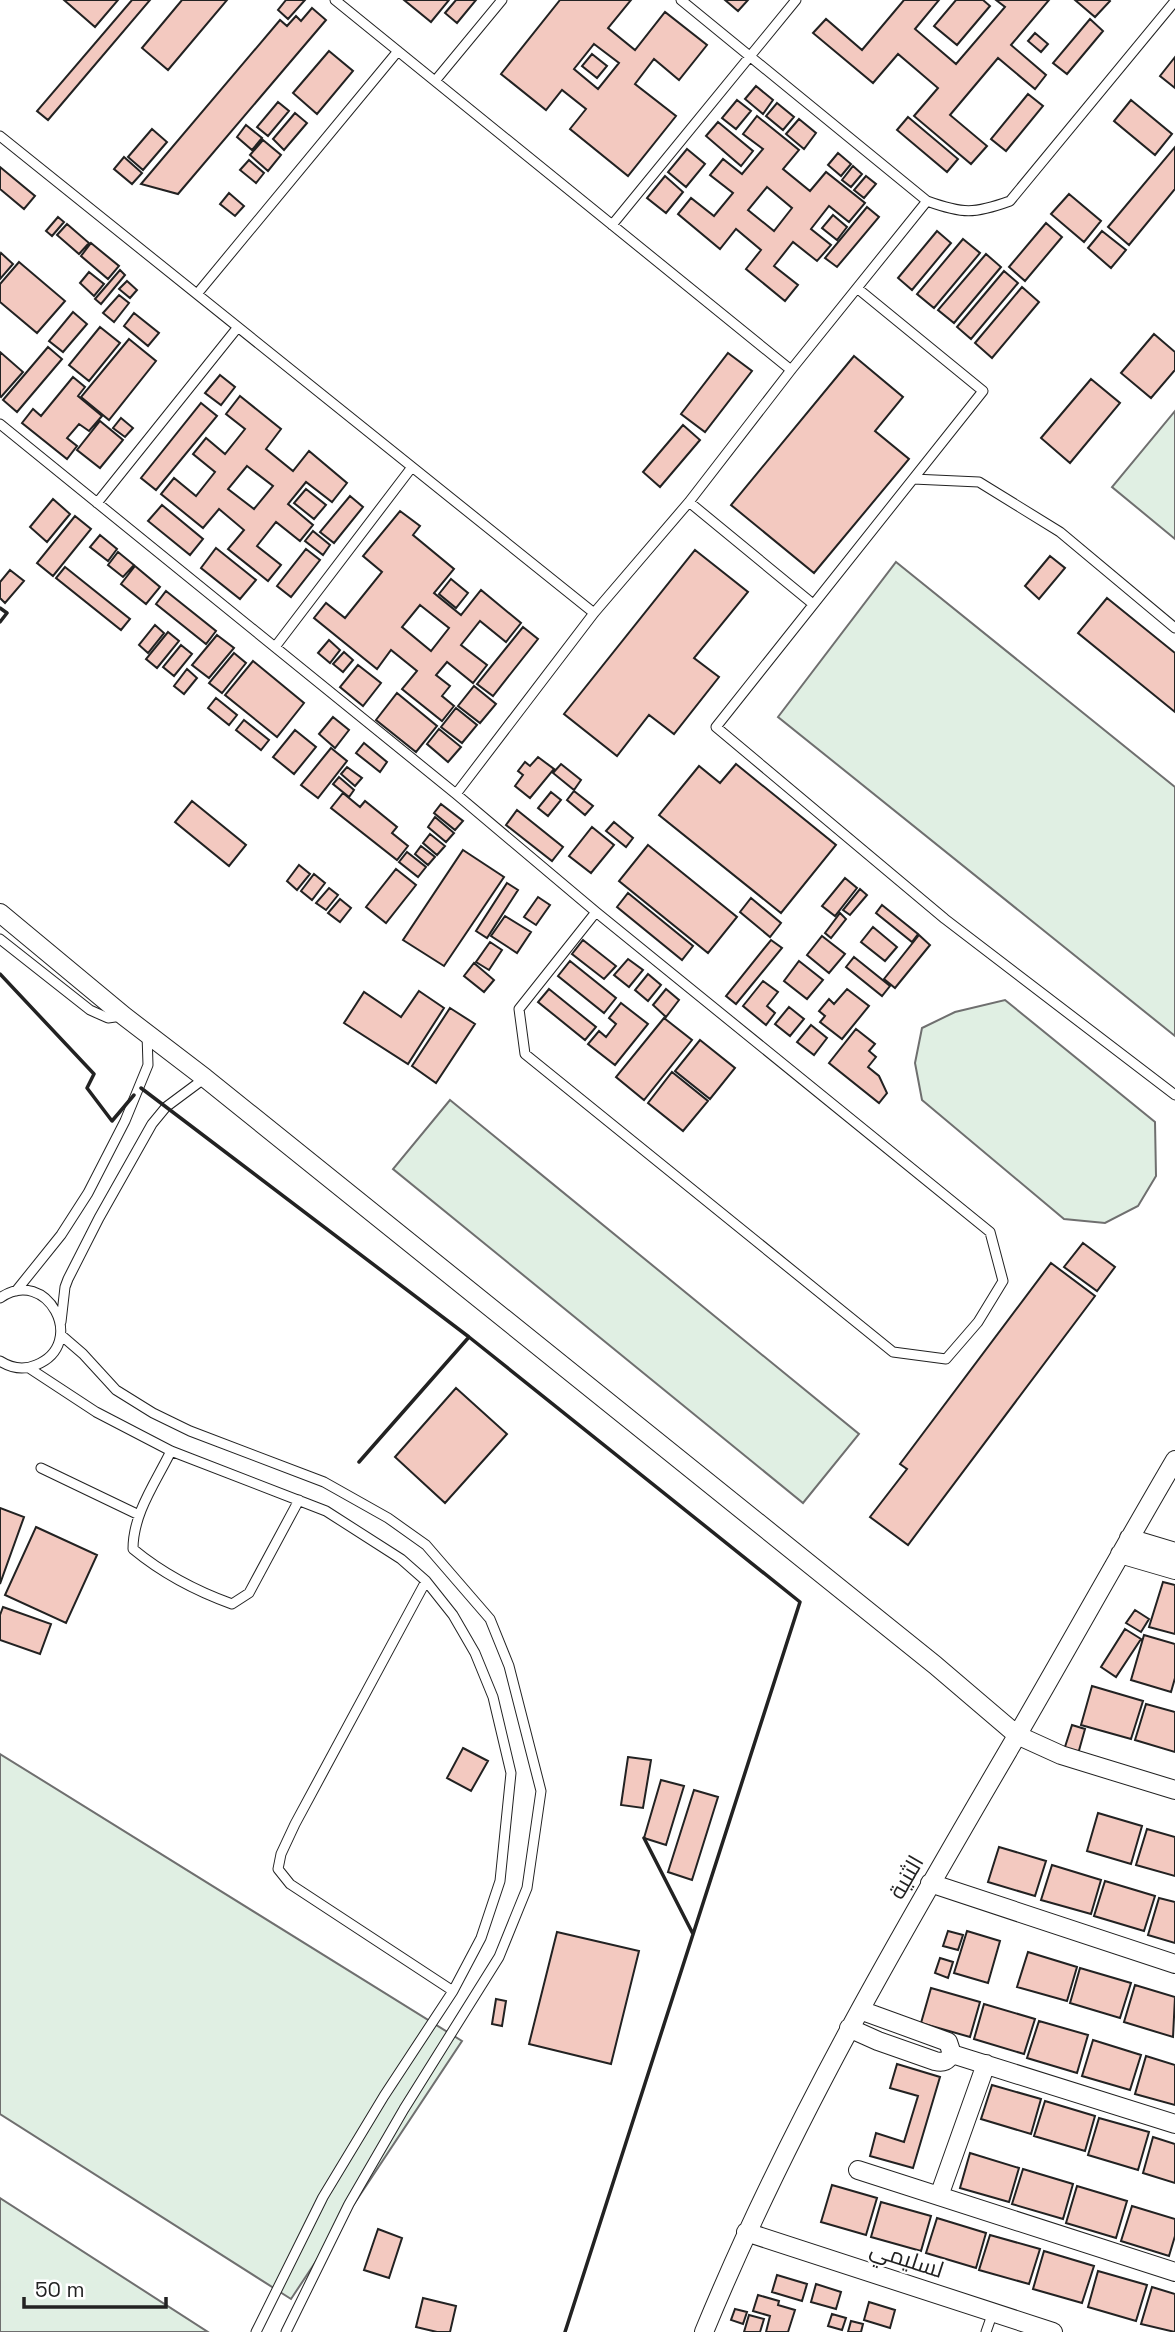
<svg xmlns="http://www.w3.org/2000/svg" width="1175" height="2332" font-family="'Space Grotesk',Cairo,sans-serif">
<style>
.green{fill:#e0efe3;stroke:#6f6f6f;stroke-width:2}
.building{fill:#f3c9c0;stroke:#222;stroke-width:2;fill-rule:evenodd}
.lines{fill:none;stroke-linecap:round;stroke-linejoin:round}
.lane-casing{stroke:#222;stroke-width:11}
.street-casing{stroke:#222;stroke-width:20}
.lane{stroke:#fff;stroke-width:9}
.street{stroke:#fff;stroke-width:18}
.wall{stroke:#222;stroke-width:3.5}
.labels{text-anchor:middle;stroke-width:5;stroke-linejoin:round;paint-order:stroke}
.street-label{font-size:23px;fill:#222;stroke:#fff}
</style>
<rect width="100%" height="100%" fill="#fff"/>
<path class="green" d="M1175,411V539L1112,487Z
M896,562L1175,787V1036L778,717Z
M1005,1000L1155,1122L1156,1176L1138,1206L1105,1223L1064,1219L922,1100L915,1063L922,1028L955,1012Z
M450,1100L859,1434L803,1503L393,1169Z
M0,1754L462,2041L291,2299L0,2114Z
M0,2198L208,2332H0Z"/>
<path class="building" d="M64,0H118L95,27Z
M132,0H150L48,120L37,111Z
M182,0H227L168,70L142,48Z
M286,0H305L288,19L278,10Z
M404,0H449L431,22Z
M456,0H476L457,23L445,13Z
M560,0H631L608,28L635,50L665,12L707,45L679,80L654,59L635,84L676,116L628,176L570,129L586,109L562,90L546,110L501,74ZM594,44L619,63L598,89L574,69Z
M725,0H748L738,11Z
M904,0H939L915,29L956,64L1005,7L996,0H1049L1011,45L1046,75L1035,89L998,58L950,115L987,146L971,164L914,116L938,88L898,54L873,83L813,33L826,19L862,50Z
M956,0H983L990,6L957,45L934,26Z
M1075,0H1109L1110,1L1095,17Z
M312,8L326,20L178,194L141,184L280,20L287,26L296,16L301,21Z
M1090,19L1103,31L1067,74L1053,63Z
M1035,33L1048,44L1041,52L1028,41Z
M329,51L353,71L317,114L293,93Z
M592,54L607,66L597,78L582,66Z
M1175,57V88L1160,76Z
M756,86L773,100L763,114L745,99Z
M1028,94L1043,106L1006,151L991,139Z
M737,100L751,111L736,129L722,118Z
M1131,100L1172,134L1155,155L1114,121Z
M278,102L289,111L268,136L257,127Z
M777,103L794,117L783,130L766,116Z
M295,113L307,123L284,150L273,139Z
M757,116L799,150L783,169L810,191L826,172L865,203L849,222L829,206L811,229L831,245L817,261L793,242L774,266L798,285L785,301L746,269L761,250L736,229L720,249L678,214L691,198L714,216L733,193L710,175L723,159L742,174L763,149L743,134ZM767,187L792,208L774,231L748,210Z
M908,117L958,159L947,172L897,130Z
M799,119L816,133L804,149L786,134Z
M718,122L753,151L741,166L706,136Z
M246,125L262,138L252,150L237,137Z
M152,129L167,142L143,170L128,157Z
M263,140L281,155L268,171L250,155Z
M1175,147V189L1129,245L1108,227Z
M687,149L705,164L686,187L668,172Z
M838,153L851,164L841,176L828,165Z
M124,157L142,173L132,184L114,169Z
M249,160L264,173L256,183L240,170Z
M853,166L862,174L851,187L842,180Z
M0,167L35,196L24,209L0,189Z
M665,176L683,192L666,213L647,198Z
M866,176L876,184L864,198L854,190Z
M229,193L244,206L235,216L220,204Z
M1069,194L1101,221L1084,242L1051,214Z
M867,207L879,217L837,267L825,258Z
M833,215L847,227L837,240L822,228Z
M58,217L64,222L52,236L46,231Z
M1046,223L1062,237L1025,281L1009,267Z
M67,224L89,243L79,254L57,235Z
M937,231L951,243L912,290L898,278Z
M1102,231L1126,250L1111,268L1088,248Z
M963,239L980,253L934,308L917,294Z
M91,243L119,266L108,279L81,256Z
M1,253L13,264L0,279V255Z
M986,254L1001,267L954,323L938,310Z
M19,262L65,301L37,333L0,302V284Z
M120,270L125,275L101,304L95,299Z
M1004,271L1018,283L971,339L957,327Z
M89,272L104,284L94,296L80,283Z
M127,281L137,290L130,298L119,289Z
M1022,287L1039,302L992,358L975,343Z
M119,295L129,303L114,322L103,313Z
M73,312L87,324L63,352L49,341Z
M134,313L159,333L148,346L124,326Z
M100,327L120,343L89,381L69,365Z
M1154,334L1175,352V370L1151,398L1121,373Z
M129,339L156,361L109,420L81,397Z
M48,347L62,359L17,412L3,400Z
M0,352L23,372L1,397L0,396Z
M728,353L752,371L705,432L681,414Z
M854,356L903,397L875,431L909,459L814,573L731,505Z
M220,375L235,387L221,405L205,393Z
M73,377L85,387L78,396L102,416L89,431L79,424L67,438L77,446L67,459L22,423L33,409L41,416Z
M1091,379L1120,403L1070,463L1041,438Z
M240,396L281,429L266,449L293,471L309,451L347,483L332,502L306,482L288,504L313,525L300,541L276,522L257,546L281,565L268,581L228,549L244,530L219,509L203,528L161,494L174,478L196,496L215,472L193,454L206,438L225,454L245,429L226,414ZM247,466L273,486L254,509L228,489Z
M201,403L217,416L156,490L141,478Z
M121,418L133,428L125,437L113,428Z
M100,421L123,440L100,468L77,450Z
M683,425L700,440L660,487L643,472Z
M306,489L326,505L314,519L294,503Z
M350,496L363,507L334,543L320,532Z
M53,499L70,514L47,542L30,527Z
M162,505L203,539L190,555L148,521Z
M400,511L420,526L413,535L454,569L434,593L461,615L481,590L521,623L506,642L480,621L461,645L487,665L473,683L447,662L436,675L450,686L442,696L454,706L442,721L402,689L417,671L391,650L377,669L314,618L326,603L345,618L382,572L363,556ZM420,605L449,628L431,651L402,627Z
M75,516L91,529L53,576L37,563Z
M313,531L330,545L323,555L305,541Z
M100,535L117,549L108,561L90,547Z
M216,548L256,580L240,599L201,568Z
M306,549L320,560L291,597L277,586Z
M695,550L748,592L694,658L719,677L674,734L649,715L617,756L564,714Z
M118,552L134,565L123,577L108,565Z
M1050,556L1065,568L1039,599L1025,586Z
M135,566L160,587L146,604L121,584Z
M65,567L130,619L121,630L56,578Z
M10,570L24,581L5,603L0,598V582Z
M451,579L468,593L456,608L439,594Z
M166,591L216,631L206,644L156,604Z
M1107,598L1175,653V712L1078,633Z
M155,625L164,633L148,653L139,645Z
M523,627L538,639L493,696L477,684Z
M168,632L179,641L157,668L146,659Z
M217,635L234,648L209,678L192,665Z
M329,640L340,650L330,663L318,653Z
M181,645L192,654L174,676L163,667Z
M344,652L353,660L343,672L333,664Z
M234,653L246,663L222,693L209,683Z
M253,661L304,703L277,737L225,695Z
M358,665L381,683L363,706L340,687Z
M187,669L197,678L184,694L174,686Z
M474,686L496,704L480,723L458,706Z
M397,693L437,726L416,752L376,720Z
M216,698L237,715L229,725L208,708Z
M456,708L477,725L462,743L441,727Z
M333,717L349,730L335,748L319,734Z
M244,720L269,740L261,750L236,730Z
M439,729L461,747L448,762L427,744Z
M295,730L316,747L294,774L273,757Z
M364,743L387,762L380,772L356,753Z
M331,748L347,761L318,798L301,785Z
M538,757L554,769L530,798L515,786L523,775L518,771L525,762L530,766Z
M561,764L581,780L574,790L553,773Z
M736,764L836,845L781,913L659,815L699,766L720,783Z
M347,767L362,778L355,786L341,774Z
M339,777L354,790L349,797L333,784Z
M574,791L593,806L585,815L567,800Z
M551,792L561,800L548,816L538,808Z
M343,793L360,807L365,801L397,827L392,833L408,846L397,860L331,808Z
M192,801L246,845L229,866L175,822Z
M441,804L463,821L455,830L434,813Z
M517,810L563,847L552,861L506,825Z
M435,817L454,833L446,842L428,827Z
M614,822L633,838L626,847L606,831Z
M592,827L614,845L591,873L569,856Z
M430,834L445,846L437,855L423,843Z
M648,845L737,917L708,953L619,881Z
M421,846L435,857L428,865L415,854Z
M463,850L504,877L444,966L403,940Z
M407,852L426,867L418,877L399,862Z
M299,865L310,874L297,890L287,881Z
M396,869L416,885L386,923L366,907Z
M314,874L325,883L312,900L301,891Z
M845,878L857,888L835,916L822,906Z
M507,883L518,890L487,938L476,931Z
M329,888L338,895L326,910L316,903Z
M860,889L867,895L850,915L843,910Z
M628,893L693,946L682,960L617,907Z
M538,897L550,905L536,925L524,917Z
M751,898L781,923L770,937L740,912Z
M340,899L351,908L340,922L328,913Z
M882,905L918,934L912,942L876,913Z
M840,913L846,919L831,938L825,933Z
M505,916L531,932L517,953L491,936Z
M873,927L897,947L885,961L861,942Z
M919,935L930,945L895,988L884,979Z
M822,936L845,954L829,973L807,955Z
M583,940L616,966L604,979L572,954Z
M771,940L782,948L736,1004L726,996Z
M490,942L502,950L489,970L476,962Z
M854,957L890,986L882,996L846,967Z
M628,959L643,970L629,987L614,975Z
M570,961L616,998L604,1013L558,976Z
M799,961L823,980L807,999L784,981Z
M474,963L494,980L484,992L464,976Z
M648,974L661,985L648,1001L635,990Z
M763,981L778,992L767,1006L775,1013L766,1025L743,1006Z
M549,989L596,1027L585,1040L538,1002Z
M666,989L679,1000L666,1017L653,1005Z
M847,989L869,1006L842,1039L820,1022L825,1016L819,1011L829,999L834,1004Z
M419,991L444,1008L408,1064L344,1023L364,992L401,1017Z
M621,1003L648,1024L615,1065L588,1044L599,1031L606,1037L616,1024L609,1018Z
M789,1007L804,1019L790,1036L775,1024Z
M450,1008L475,1024L436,1083L412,1066Z
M664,1018L692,1040L644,1100L616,1077Z
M811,1025L827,1038L814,1055L797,1042Z
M856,1029L875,1044L869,1051L876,1057L868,1067L879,1076L887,1093L879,1103L829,1063Z
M700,1040L735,1068L710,1099L675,1071Z
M672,1072L708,1101L683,1131L648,1103Z
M1083,1243L1115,1267L1097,1291L1064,1267Z
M1051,1263L1095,1296L908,1545L870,1517L907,1469L900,1464Z
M456,1388L507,1434L445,1503L395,1457Z
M0,1508L24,1517L0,1584Z
M36,1527L97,1555L66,1623L5,1595Z
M1163,1582L1175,1585V1634L1149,1627Z
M3,1607L51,1624L40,1654L0,1640V1615Z
M1135,1610L1149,1619L1141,1632L1126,1623Z
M1125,1629L1141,1639L1116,1677L1101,1667Z
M1144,1635L1175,1644V1678L1171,1692L1131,1680Z
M1092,1686L1143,1701L1131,1739L1081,1725Z
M1146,1704L1175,1712V1752L1135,1740Z
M1072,1725L1085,1729L1078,1754L1064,1750Z
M463,1748L488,1761L471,1791L447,1778Z
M628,1757L651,1760L643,1808L621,1805Z
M661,1780L684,1786L666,1845L644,1838Z
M694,1790L718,1797L692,1880L668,1872Z
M1098,1813L1142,1826L1131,1864L1087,1851Z
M1147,1829L1175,1837V1876L1136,1865Z
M999,1847L1046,1861L1035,1896L988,1882Z
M1052,1865L1101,1880L1091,1914L1041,1900Z
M1105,1881L1155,1896L1144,1931L1094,1916Z
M1159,1898L1175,1902V1943L1148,1935Z
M948,1931L963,1935L958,1950L943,1946Z
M967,1931L1000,1941L988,1983L954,1973Z
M557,1932L639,1951L611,2064L529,2044Z
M1028,1952L1077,1967L1067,2001L1017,1987Z
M940,1958L953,1962L948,1978L935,1973Z
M1080,1968L1131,1983L1120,2018L1070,2003Z
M1135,1985L1175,1997L1173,2037L1124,2022Z
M931,1988L980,2002L970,2037L921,2023Z
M496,1999L506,2001L502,2026L492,2024Z
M984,2004L1035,2019L1024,2054L974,2039Z
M1039,2021L1088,2035L1077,2073L1027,2058Z
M1093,2040L1141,2055L1130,2090L1082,2076Z
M1146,2056L1175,2065V2105L1135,2094Z
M897,2064L940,2077L913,2168L870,2156L876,2133L904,2142L918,2096L890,2088Z
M992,2085L1041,2099L1031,2134L981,2119Z
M1045,2101L1095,2116L1085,2151L1034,2136Z
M1099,2118L1149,2132L1138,2170L1088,2155Z
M1153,2137L1175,2144V2183L1143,2173Z
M970,2153L1019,2168L1009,2202L960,2188Z
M1023,2169L1073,2184L1063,2219L1012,2204Z
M832,2185L877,2198L866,2235L821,2222Z
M1077,2186L1127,2201L1116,2238L1066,2223Z
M881,2202L931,2216L921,2251L871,2237Z
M1132,2206L1175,2219V2236L1169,2256L1121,2241Z
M937,2218L986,2233L976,2268L926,2253Z
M378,2229L402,2238L389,2278L364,2270Z
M990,2235L1040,2249L1029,2284L979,2270Z
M1044,2251L1094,2266L1082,2303L1033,2289Z
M1098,2271L1147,2285L1136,2321L1088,2307Z
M777,2275L807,2284L802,2301L772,2292Z
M816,2284L841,2292L836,2309L811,2302Z
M1152,2287L1175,2294V2332L1141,2324Z
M758,2295L779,2301L778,2305L795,2310L788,2332H766L770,2316L753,2311Z
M423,2298L456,2306L450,2332H437L416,2327Z
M869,2302L895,2310L890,2328L864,2320Z
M735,2309L747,2312L743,2324L731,2320Z
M832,2314L846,2318L842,2330L828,2326Z
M749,2315L764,2319L760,2332H744Z
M851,2321L863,2324L861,2332H848Z"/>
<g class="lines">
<g class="lane-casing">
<path id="lane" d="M335,0L791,370
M681,0L927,201C963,214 974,214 1010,201L1175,1
M435,81L502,0
M0,136L594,613
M612,225L796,0
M857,288L983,391L716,727L945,919L1175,1095
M197,294L398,51
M0,424L456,794L596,912L990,1232L1003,1281L978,1322L946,1359L893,1352L525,1054L519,1009L596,912
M913,479L979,482L1060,532L1175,628
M689,502L813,604
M97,503L238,327
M275,647L412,467
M456,794L594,613L689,502L791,370L927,201
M0,939L90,1010L108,1018L122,1016
M16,1291L61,1235L88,1193L125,1121L148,1065L147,1034
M0,1298C47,1265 89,1344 36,1365C24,1370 11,1368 0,1361
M61,1322L65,1287L68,1279L99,1218L152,1124L166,1107L205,1078
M61,1335L83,1354L116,1390L153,1413L190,1431L324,1482L388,1518L426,1545L490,1619L509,1666L541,1791L527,1888L499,1957L404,2109L349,2204L286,2332
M29,1368L96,1412L171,1451L326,1511L401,1559L426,1581L453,1615L475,1653L493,1697L511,1773L500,1881L481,1938L453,1991L384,2096L323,2197L256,2332
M171,1451C156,1482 133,1513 133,1549C162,1573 196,1591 232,1604L249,1593L299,1500
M41,1468L139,1515
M426,1581L295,1824L281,1854L278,1869L290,1884L453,1991
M986,2332L993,2312"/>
</g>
<g class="street-casing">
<path id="street" d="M0,913L124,1016L205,1078L935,1665L1017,1735L1061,1755L1175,1790
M1129,1538L1175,1552
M1120,1554L1175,1570
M930,1883L1175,1964
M849,2028L878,2041L935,2061C944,2063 947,2061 952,2054L948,2042L860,2010
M952,2054L1175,2124
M858,2170L1175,2272
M939,2196L986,2064
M746,2232L1053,2332
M704,2332C789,2125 902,1932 1015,1739C1069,1646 1121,1552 1175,1460"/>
</g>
<use href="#lane" class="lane"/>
<use href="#street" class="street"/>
<path class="wall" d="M0,608L7,613L0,622
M0,974L94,1074L87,1088L112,1121L134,1095
M141,1088L469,1337L800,1602L565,2332
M359,1462L469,1337
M644,1838L693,1934"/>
</g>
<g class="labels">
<g class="street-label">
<text transform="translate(906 1877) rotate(-60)" y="8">الثنية</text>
<text transform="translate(907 2259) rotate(18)" y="8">لسليمي</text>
</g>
</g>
<path d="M24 2297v10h142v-10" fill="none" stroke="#222222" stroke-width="3.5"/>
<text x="35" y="2297" font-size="21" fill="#222222" stroke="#ffffff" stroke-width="5" paint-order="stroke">50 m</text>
</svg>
